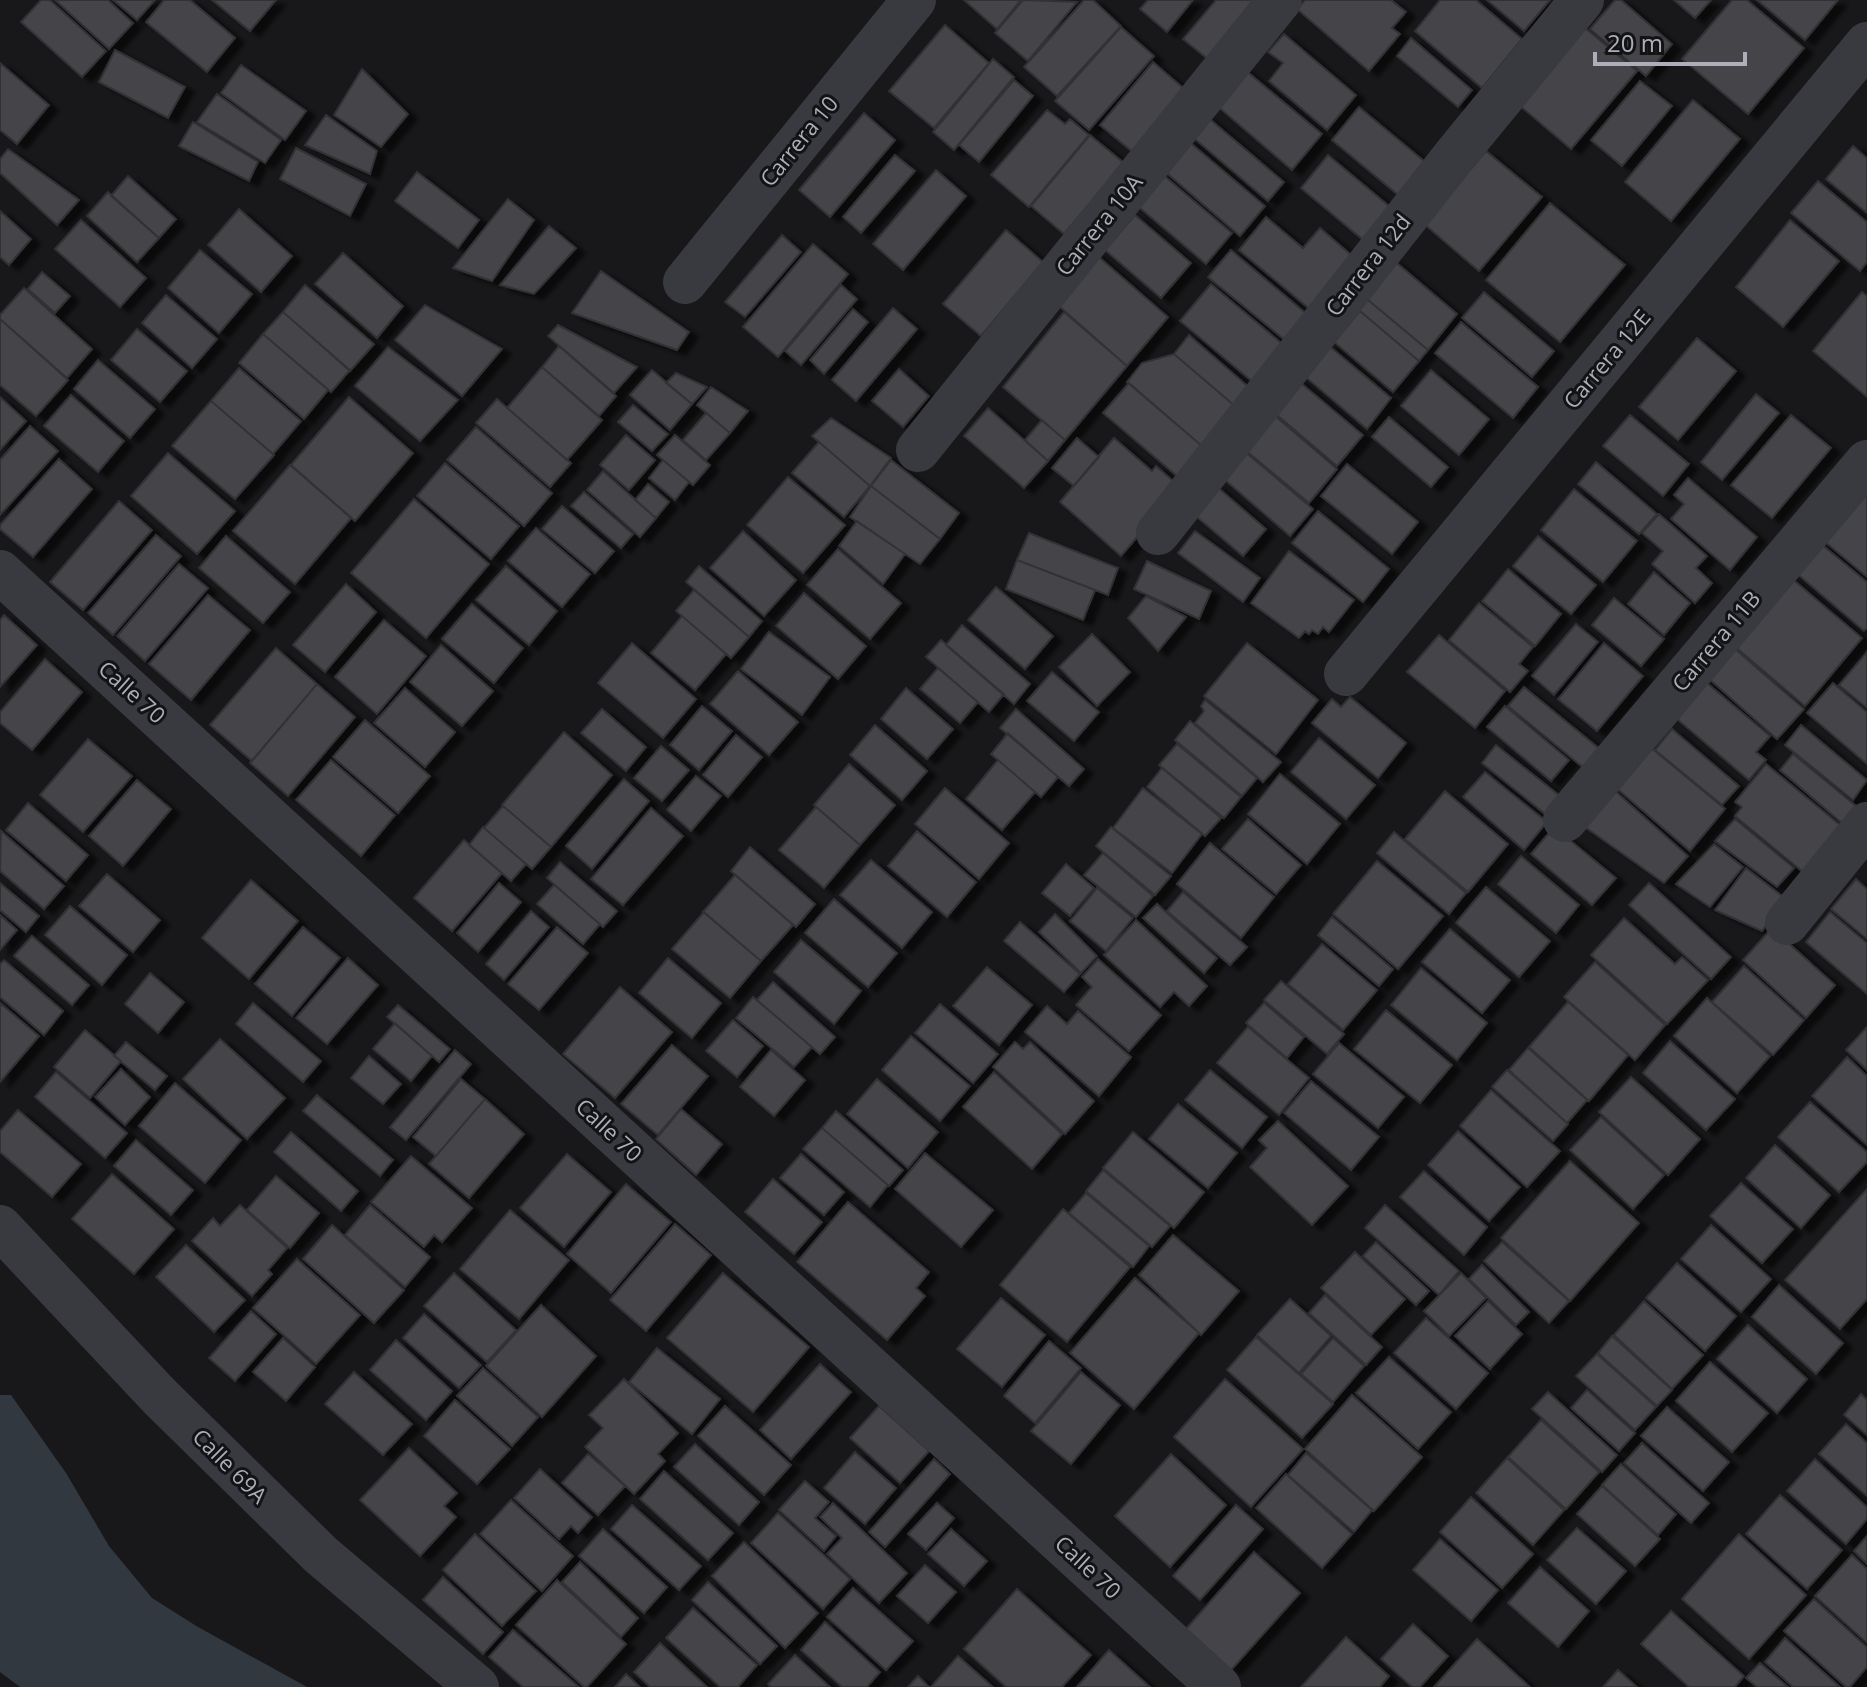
<svg xmlns="http://www.w3.org/2000/svg" width="1867" height="1687" font-family="'Open Sans',sans-serif">
<style>
.water{fill:#31383f}
.building{fill:#45454a;stroke:#333236;stroke-width:2;filter:url(#shadow)}
.lines{fill:none;stroke-linecap:round;stroke-linejoin:round}
.street{stroke:#393a3f;stroke-width:44}
.labels{text-anchor:middle;stroke-width:6;stroke-linejoin:round;paint-order:stroke}
.street-label{font-size:22px;fill:#acaeb8;stroke:#131315}
</style>
<defs>
<filter id="shadow"><feDropShadow dx="9" dy="5" stdDeviation="2" flood-color="#0009"/></filter>
</defs>
<rect width="100%" height="100%" fill="#18181a"/>
<path class="water" d="M0,1395H11L66,1473L109,1546L152,1598L198,1627L307,1687H20L0,1672Z"/>
<path class="building" d="M41,0H50L106,51L82,77L21,22Z
M55,0H108L133,23L109,49Z
M113,0H155L137,20Z
M164,0H190L235,38L207,72L146,22Z
M212,0H276L250,31Z
M964,0H1021L997,29Z
M1023,0L1077,2L1028,61L995,33Z
M1084,0H1093L1121,26L1057,96L1024,67Z
M1148,0H1193L1167,32L1140,9Z
M1216,0H1257L1209,60L1183,39Z
M1305,0H1391L1406,12L1392,28L1400,34L1369,71L1297,9Z
M1440,0H1476L1522,39L1482,88L1415,31Z
M1487,0H1550L1524,31Z
M1615,0H1621L1672,44L1646,76L1590,29Z
M1674,0H1711L1695,18Z
M1732,0H1747L1804,48L1748,114L1682,59Z
M1757,0H1838L1805,40Z
M945,25L989,63L934,128L889,91Z
M1121,27L1154,56L1089,130L1055,101Z
M1584,27L1637,71L1571,149L1519,105Z
M1284,34L1356,95L1327,130L1269,81L1283,63L1268,52Z
M1411,38L1472,90L1458,107L1397,56Z
M115,50L185,87L168,118L99,82Z
M993,59L1014,77L954,150L933,132Z
M1153,62L1187,91L1135,154L1100,125Z
M0,63L49,105L17,144L0,130Z
M1238,64L1322,134L1292,170L1209,99Z
M241,65L306,111L285,140L221,93Z
M362,69L408,114L381,147L334,115Z
M1014,80L1033,96L979,162L959,145Z
M1640,81L1672,106L1622,166L1591,140Z
M217,94L281,140L265,163L197,122Z
M1693,100L1740,139L1671,221L1625,182Z
M1359,107L1430,166L1403,199L1332,140Z
M1047,110L1065,124L1070,119L1089,135L1029,207L991,175Z
M864,113L895,140L830,217L799,190Z
M326,115L377,151L370,174L305,145Z
M1205,115L1284,182L1268,201L1189,134Z
M193,122L258,162L249,181L179,146Z
M1090,135L1124,163L1064,234L1031,206Z
M1186,139L1265,206L1240,236L1162,169Z
M1853,146L1867,158V213L1826,179Z
M296,148L366,184L350,216L280,179Z
M8,149L79,200L57,225L0,173V159Z
M1486,151L1542,197L1479,271L1424,224Z
M895,155L915,171L861,233L843,217Z
M1328,155L1395,211L1368,244L1301,188Z
M936,170L966,196L903,270L873,244Z
M417,172L479,220L458,248L395,201Z
M1161,173L1232,233L1206,264L1134,203Z
M128,176L176,219L159,238L111,196Z
M1818,181L1867,222V262L1860,271L1791,213Z
M108,192L159,238L137,262L87,216Z
M508,199L534,220L492,281L453,268Z
M1550,203L1625,265L1560,342L1486,280Z
M239,209L292,256L261,292L208,245Z
M0,211L31,239L9,265L0,257Z
M1135,215L1191,263L1161,298L1105,250Z
M1266,217L1303,248L1320,228L1356,259L1312,311L1239,250Z
M81,220L146,278L120,307L55,249Z
M1790,220L1839,261L1783,327L1736,287Z
M549,226L576,248L534,294L500,285Z
M1006,230L1043,262L981,336L943,304Z
M782,235L801,252L745,317L725,302Z
M813,244L848,274L778,357L743,327Z
M200,250L252,294L219,333L168,288Z
M1231,250L1308,315L1286,341L1208,277Z
M1092,251L1168,317L1127,366L1051,299Z
M343,253L403,306L377,338L315,284Z
M1391,258L1457,314L1428,350L1361,294Z
M601,271L689,332L677,350L572,313Z
M42,272L70,296L55,313L28,289Z
M1211,284L1285,346L1254,383L1180,321Z
M305,285L374,344L350,371L283,312Z
M841,285L857,299L801,365L785,351Z
M24,288L92,349L67,378L0,319V315Z
M1484,292L1554,351L1532,377L1462,318Z
M1862,292L1867,296V397L1813,351Z
M1361,294L1428,350L1419,361L1360,311Z
M166,295L217,339L192,368L142,323Z
M425,305L502,349L462,396L395,340Z
M893,308L917,329L856,401L832,380Z
M853,309L868,322L824,374L810,360Z
M1360,311L1419,361L1393,392L1334,342Z
M283,312L350,370L331,392L263,334Z
M1064,312L1127,366L1065,440L1003,387Z
M0,319L68,380L36,416L0,385Z
M1461,322L1538,387L1513,418L1435,353Z
M558,325L637,367L614,393L548,336Z
M137,329L187,371L160,402L111,360Z
M263,334L328,390L304,419L239,363Z
M1189,335L1250,388L1235,406L1174,354Z
M1697,338L1736,371L1678,440L1639,407Z
M1327,344L1391,398L1367,429L1302,374Z
M559,346L616,396L599,416L542,367Z
M388,347L458,400L420,441L355,386Z
M1174,354L1235,406L1202,446L1127,382L1142,363Z
M98,360L155,409L130,438L74,389Z
M542,367L602,420L567,460L507,408Z
M239,368L301,421L273,454L211,401Z
M899,369L929,396L903,427L872,401Z
M652,370L692,404L670,430L630,395Z
M1431,370L1489,419L1459,455L1401,406Z
M676,373L707,387L692,404L666,383Z
M1295,378L1363,435L1337,466L1270,409Z
M1129,383L1202,446L1177,476L1103,413Z
M711,387L748,411L730,433L697,405Z
M1756,394L1779,413L1722,480L1701,462Z
M71,395L124,441L98,472L44,426Z
M0,397L26,421L0,450Z
M349,397L413,453L355,521L291,465Z
M497,399L571,463L550,487L476,423Z
M211,401L274,455L235,499L172,446Z
M633,405L668,434L652,451L618,422Z
M988,408L1048,461L1024,488L964,436Z
M1267,409L1337,469L1309,503L1238,444Z
M706,413L730,433L706,460L683,440Z
M1630,415L1689,464L1663,496L1603,446Z
M1791,415L1831,448L1772,518L1731,485Z
M1389,417L1448,467L1431,487L1372,437Z
M831,418L891,458L870,486L812,436Z
M1042,420L1065,440L1048,461L1025,440Z
M30,426L58,451L0,515V460Z
M476,427L552,493L524,526L447,460Z
M626,435L655,460L629,490L600,465Z
M675,435L710,465L693,485L657,455Z
M1077,438L1099,457L1074,486L1052,468Z
M1114,438L1152,471L1156,466L1180,487L1121,556L1060,502Z
M819,442L870,486L844,517L792,473Z
M1238,446L1313,509L1290,536L1217,473Z
M168,453L235,511L197,554L131,496Z
M59,459L92,489L33,557L0,529V525Z
M663,460L689,482L675,500L649,478Z
M891,460L959,513L940,539L871,486Z
M1596,462L1657,514L1639,534L1578,484Z
M445,463L519,526L491,559L417,496Z
M1347,464L1418,522L1392,554L1321,496Z
M290,465L351,518L295,584L233,531Z
M603,471L656,518L640,537L587,490Z
M788,477L845,525L803,573L747,525Z
M1688,478L1757,537L1730,570L1671,519L1684,504L1674,495Z
M648,484L669,502L656,518L635,500Z
M1215,485L1266,529L1243,556L1191,512Z
M871,486L940,539L920,564L850,517Z
M1574,489L1637,541L1603,582L1541,530Z
M1867,490V577L1824,541Z
M584,492L633,534L621,548L571,506Z
M414,499L489,564L426,638L351,573Z
M119,501L152,530L83,610L50,582Z
M562,506L614,551L595,573L542,529Z
M1318,511L1389,569L1363,602L1292,543Z
M1659,514L1707,556L1696,568L1712,583L1695,603L1652,564L1663,551L1642,533Z
M857,521L905,554L883,584L839,546Z
M536,528L590,574L562,607L508,561Z
M743,531L796,580L764,616L710,568Z
M1195,531L1260,578L1243,602L1178,553Z
M1029,533L1118,568L1108,595L1017,560Z
M156,535L181,556L113,635L88,613Z
M226,536L290,592L263,623L199,568Z
M1538,536L1596,585L1571,614L1513,566Z
M1820,543L1867,582V628L1864,631L1795,572Z
M838,549L901,603L870,639L807,585Z
M1289,551L1354,600L1329,632L1323,627L1318,634L1312,630L1309,634L1305,631L1299,638L1251,603Z
M1017,560L1095,590L1083,620L1006,589Z
M1147,561L1211,591L1199,619L1134,589Z
M179,564L208,588L145,661L117,636Z
M506,566L557,611L529,645L476,600Z
M699,566L762,621L749,637L686,582Z
M1508,569L1561,614L1535,646L1482,601Z
M1654,572L1690,603L1664,635L1628,604Z
M1790,577L1862,638L1805,706L1733,645Z
M346,584L376,612L325,672L293,645Z
M996,587L1053,636L1025,669L968,620Z
M694,590L749,637L731,658L676,611Z
M804,593L866,646L838,679L776,626Z
M208,595L250,630L191,700L149,664Z
M1146,596L1186,617L1158,651L1128,618Z
M1614,598L1664,639L1641,666L1592,625Z
M1479,603L1533,647L1519,664L1528,671L1510,692L1449,640Z
M472,604L523,648L494,683L442,639Z
M4,615L37,645L0,687V620Z
M682,616L726,654L695,690L651,653Z
M384,620L426,656L377,714L335,677Z
M1576,624L1598,642L1554,695L1532,676Z
M962,625L1030,684L1014,704L946,645Z
M769,632L830,677L802,715L741,669Z
M1092,634L1130,672L1097,706L1059,667Z
M1439,635L1505,691L1475,728L1407,672Z
M941,640L1004,694L989,712L926,657Z
M632,643L696,699L663,738L598,683Z
M1247,643L1318,700L1276,754L1204,696Z
M1604,643L1643,676L1597,731L1558,699Z
M441,645L493,691L462,726L410,682Z
M276,648L317,684L252,761L210,725Z
M1734,648L1804,709L1777,739L1708,678Z
M1867,652V708L1839,685Z
M45,659L82,692L32,750L0,723V712Z
M938,668L978,702L960,723L920,689Z
M738,671L798,722L769,755L710,704Z
M1052,672L1099,712L1074,741L1027,701Z
M1701,678L1770,736L1756,752L1766,760L1749,780L1671,714Z
M1833,683L1867,712V764L1807,713Z
M317,684L355,717L288,796L250,763Z
M1524,687L1601,750L1585,769L1508,706Z
M405,688L455,732L425,767L374,723Z
M906,688L953,729L927,759L881,719Z
M1350,697L1406,743L1378,778L1312,723L1332,699L1341,707Z
M1205,700L1281,762L1263,782L1195,723L1204,711L1201,706Z
M702,706L732,731L699,770L670,745Z
M1505,706L1569,760L1551,781L1487,727Z
M602,709L646,747L626,771L581,733Z
M1016,709L1084,769L1069,786L1000,728Z
M365,720L430,776L398,813L333,757Z
M1190,721L1257,778L1242,796L1175,740Z
M875,725L927,771L902,800L850,755Z
M1801,725L1867,780L1853,800L1785,745Z
M1672,729L1739,786L1722,805L1655,750Z
M564,732L612,775L551,847L502,805Z
M1008,733L1058,777L1041,797L991,754Z
M736,735L762,757L728,797L703,775Z
M1319,738L1375,785L1346,819L1291,772Z
M88,739L132,776L83,832L40,795Z
M1177,744L1241,797L1224,818L1159,765Z
M1496,745L1565,800L1550,818L1482,763Z
M661,746L689,770L662,801L634,778Z
M1649,746L1725,809L1690,851L1615,787Z
M1793,754L1856,806L1842,823L1780,770Z
M331,760L395,815L361,856L296,800Z
M998,760L1035,792L1002,830L966,799Z
M849,764L895,805L860,845L814,805Z
M1766,764L1840,825L1803,872L1735,816L1742,807L1735,802Z
M1162,768L1221,818L1205,836L1147,787Z
M1485,772L1547,822L1524,850L1463,797Z
M1280,774L1340,824L1307,864L1248,814Z
M696,776L721,796L691,831L667,810Z
M624,779L649,801L592,869L566,846Z
M137,780L171,809L123,866L89,836Z
M945,788L1009,843L979,879L915,824Z
M1143,788L1202,834L1172,873L1113,828Z
M1613,789L1688,856L1664,883L1585,827Z
M1445,791L1508,844L1468,892L1405,839Z
M28,803L88,855L66,881L6,830Z
M503,806L551,847L532,869L484,828Z
M816,807L860,845L824,888L779,850Z
M651,808L683,836L623,905L591,879Z
M1248,819L1301,865L1276,894L1222,849Z
M1735,819L1794,868L1777,887L1715,841Z
M483,827L526,864L511,881L469,845Z
M1111,827L1171,876L1155,895L1096,846Z
M1554,827L1616,878L1592,905L1531,854Z
M1,831L64,886L44,909L0,871Z
M917,831L976,882L947,917L888,866Z
M1394,832L1466,893L1449,914L1377,853Z
M464,840L502,873L452,931L414,898Z
M1210,843L1274,897L1241,938L1177,884Z
M1714,844L1743,867L1710,907L1676,884Z
M750,847L815,904L796,927L731,871Z
M1103,853L1153,896L1136,917L1084,875Z
M1521,856L1579,905L1556,933L1498,884Z
M871,860L932,912L902,948L840,895Z
M1377,861L1443,916L1398,969L1333,914Z
M560,862L617,911L603,927L547,878Z
M1066,864L1094,888L1070,916L1042,893Z
M1746,868L1786,899L1762,931L1715,910Z
M107,874L160,920L133,952L79,906Z
M735,875L793,925L761,961L703,912Z
M1856,879L1867,889V939L1831,909Z
M251,880L298,921L249,979L202,938Z
M0,883L39,916L26,932L0,910Z
M499,883L521,902L478,952L457,933Z
M1649,883L1731,957L1711,979L1629,905Z
M554,885L600,924L583,944L537,904Z
M1486,887L1550,941L1519,977L1456,923Z
M1097,888L1133,918L1106,951L1070,921Z
M1183,892L1247,947L1230,965L1167,911Z
M834,899L897,953L868,987L805,933Z
M1157,904L1217,958L1204,973L1143,918Z
M70,906L127,955L102,985L45,935Z
M531,911L549,927L504,980L486,964Z
M704,912L761,961L730,998L672,949Z
M1830,912L1867,943V994L1806,942Z
M1055,914L1097,956L1081,973L1039,932Z
M0,915L17,930L0,950Z
M1332,917L1393,969L1379,986L1318,935Z
M1624,918L1675,964L1682,957L1708,980L1667,1024L1591,955Z
M1136,920L1207,986L1189,1006L1174,992L1160,1007L1104,955Z
M1020,922L1080,974L1064,992L1004,941Z
M303,927L340,958L292,1016L255,984Z
M557,927L588,953L539,1010L508,984Z
M1772,928L1835,985L1806,1018L1743,960Z
M1450,929L1510,980L1482,1013L1422,962Z
M32,936L89,985L72,1005L14,956Z
M801,940L861,991L834,1024L774,972Z
M1322,944L1377,990L1343,1030L1288,984Z
M348,958L378,985L327,1044L296,1018Z
M668,958L721,1003L692,1038L639,993Z
M1098,959L1161,1015L1129,1051L1076,1005L1092,987L1082,977Z
M4,960L63,1011L44,1035L0,997V964Z
M1595,962L1665,1025L1635,1060L1564,997Z
M1744,966L1804,1020L1773,1055L1712,1002Z
M987,967L1032,1005L999,1045L953,1006Z
M1421,968L1487,1023L1457,1060L1391,1005Z
M150,973L184,1002L158,1033L125,1004Z
M1281,981L1344,1034L1327,1054L1264,1000Z
M773,982L835,1037L820,1054L757,1000Z
M620,987L672,1032L615,1098L563,1054Z
M753,997L812,1047L794,1067L736,1018Z
M1707,998L1770,1056L1737,1093L1674,1036Z
M1568,1002L1628,1055L1589,1101L1529,1047Z
M0,1003L39,1036L0,1082Z
M253,1003L321,1061L303,1082L236,1024Z
M1264,1003L1304,1037L1287,1058L1246,1023Z
M940,1004L998,1054L973,1083L915,1033Z
M398,1005L450,1049L439,1062L387,1017Z
M1047,1006L1067,1024L1078,1011L1131,1057L1099,1096L1025,1032Z
M1386,1010L1452,1065L1420,1103L1354,1049Z
M733,1020L763,1046L737,1077L706,1051Z
M395,1023L432,1056L411,1081L373,1049Z
M1248,1027L1309,1078L1279,1115L1217,1063Z
M1867,1027V1070L1846,1050Z
M85,1030L121,1061L90,1098L54,1067Z
M911,1036L970,1086L940,1121L882,1070Z
M220,1039L285,1098L247,1139L183,1079Z
M1670,1041L1735,1099L1706,1130L1643,1073Z
M126,1042L167,1076L155,1090L114,1056Z
M1015,1042L1023,1049L1030,1042L1094,1101L1065,1134L993,1067Z
M1339,1043L1404,1097L1378,1128L1313,1074Z
M672,1045L708,1076L658,1135L621,1104Z
M1528,1048L1587,1100L1567,1123L1509,1070Z
M455,1050L471,1064L406,1140L390,1127Z
M771,1050L805,1080L774,1116L740,1087Z
M369,1056L401,1084L383,1104L351,1078Z
M1847,1057L1867,1076V1145L1812,1096Z
M121,1069L150,1097L125,1125L95,1097Z
M1210,1070L1267,1117L1242,1148L1185,1100Z
M1507,1070L1568,1124L1553,1141L1492,1087Z
M56,1072L127,1133L105,1158L35,1097Z
M994,1072L1062,1134L1032,1169L963,1107Z
M1631,1077L1700,1139L1668,1175L1599,1112Z
M461,1079L485,1099L436,1156L413,1137Z
M877,1079L938,1132L908,1168L847,1114Z
M1311,1081L1379,1137L1351,1170L1284,1113Z
M175,1083L241,1140L205,1183L139,1126Z
M1491,1090L1560,1151L1527,1187L1460,1126Z
M317,1095L393,1160L380,1176L303,1111Z
M485,1099L524,1134L469,1198L429,1164Z
M1810,1102L1867,1152V1162L1839,1192L1778,1137Z
M1178,1104L1237,1153L1208,1188L1149,1139Z
M681,1109L722,1144L696,1175L656,1139Z
M18,1110L81,1164L52,1197L0,1152V1131Z
M836,1111L903,1170L889,1186L822,1128Z
M1601,1117L1664,1175L1633,1209L1570,1150Z
M1278,1121L1348,1186L1312,1225L1250,1167L1267,1148L1259,1140Z
M822,1128L888,1185L870,1207L803,1149Z
M1458,1131L1520,1187L1489,1221L1428,1165Z
M291,1132L358,1191L341,1211L274,1152Z
M1133,1132L1204,1192L1174,1228L1103,1168Z
M136,1140L193,1190L171,1215L114,1166Z
M1775,1145L1830,1195L1801,1228L1746,1178Z
M925,1153L993,1210L961,1247L895,1189Z
M567,1154L611,1192L564,1247L520,1208Z
M801,1154L844,1192L824,1215L780,1178Z
M411,1156L472,1208L442,1242L434,1235L424,1247L371,1202Z
M1570,1161L1639,1223L1570,1301L1501,1238Z
M1103,1170L1170,1226L1152,1247L1086,1191Z
M1424,1171L1487,1227L1464,1255L1400,1197Z
M112,1174L174,1229L134,1274L72,1219Z
M276,1176L319,1213L290,1248L247,1210Z
M773,1179L822,1222L794,1254L745,1212Z
M1741,1183L1793,1229L1762,1263L1710,1216Z
M626,1184L671,1222L611,1293L567,1254Z
M1867,1189V1299L1840,1329L1785,1280Z
M1086,1193L1149,1246L1133,1267L1069,1213Z
M848,1202L929,1272L916,1288L925,1296L887,1340L797,1262Z
M240,1205L287,1248L268,1270L272,1274L252,1296L192,1241L213,1218L220,1226Z
M370,1205L430,1257L405,1287L345,1235Z
M1385,1205L1459,1271L1439,1295L1365,1228Z
M1063,1209L1130,1267L1067,1342L1000,1285Z
M510,1210L569,1260L519,1319L460,1269Z
M675,1224L711,1255L646,1331L610,1300Z
M332,1225L404,1290L374,1323L303,1259Z
M1711,1225L1771,1279L1741,1312L1681,1259Z
M1173,1235L1239,1291L1201,1335L1139,1275Z
M1376,1242L1429,1291L1416,1305L1363,1256Z
M1502,1242L1569,1301L1549,1323L1484,1261Z
M186,1245L245,1300L214,1332L156,1277Z
M1355,1252L1405,1299L1371,1335L1321,1288Z
M297,1259L360,1315L316,1364L253,1308Z
M1677,1263L1736,1316L1705,1351L1646,1298Z
M1482,1265L1529,1312L1516,1325L1469,1279Z
M454,1273L516,1330L487,1362L424,1306Z
M723,1273L809,1347L753,1412L667,1338Z
M1461,1273L1486,1298L1449,1336L1424,1311Z
M1135,1278L1199,1333L1134,1409L1070,1353Z
M1779,1285L1843,1343L1816,1374L1752,1317Z
M1325,1295L1382,1347L1366,1365L1309,1313Z
M1001,1298L1045,1335L1002,1387L957,1349Z
M1290,1299L1331,1336L1299,1373L1257,1335Z
M1488,1301L1522,1334L1490,1369L1455,1336Z
M1644,1301L1703,1355L1672,1389L1614,1335Z
M541,1305L596,1356L542,1417L486,1366Z
M251,1311L276,1334L235,1381L209,1358Z
M424,1314L481,1365L459,1388L403,1338Z
M1426,1318L1488,1373L1456,1409L1394,1353Z
M1748,1325L1807,1379L1777,1413L1717,1359Z
M1612,1336L1672,1390L1657,1406L1598,1353Z
M1256,1337L1333,1404L1302,1438L1227,1370Z
M283,1338L315,1367L286,1401L253,1372Z
M1333,1338L1364,1366L1333,1402L1301,1374Z
M396,1340L452,1391L426,1420L370,1370Z
M1049,1341L1081,1368L1035,1423L1004,1396Z
M657,1348L720,1399L692,1434L629,1382Z
M1597,1354L1656,1407L1635,1430L1576,1376Z
M1389,1357L1451,1412L1418,1449L1356,1393Z
M1710,1362L1768,1413L1732,1452L1676,1401Z
M820,1364L851,1392L791,1459L760,1430Z
M483,1368L538,1417L512,1446L457,1396Z
M354,1372L412,1424L383,1455L325,1404Z
M1081,1372L1120,1405L1071,1464L1031,1431Z
M624,1379L678,1433L658,1454L665,1461L634,1494L585,1447L603,1428L589,1415Z
M1225,1379L1303,1449L1251,1507L1174,1437Z
M1587,1390L1635,1433L1619,1451L1571,1408Z
M1548,1392L1617,1455L1602,1472L1532,1409Z
M1861,1394L1867,1400V1435L1844,1415Z
M1352,1395L1422,1457L1374,1511L1305,1449Z
M455,1400L510,1449L477,1484L424,1436Z
M725,1406L791,1465L764,1495L698,1436Z
M879,1406L929,1451L900,1483L850,1438Z
M1667,1407L1729,1462L1703,1491L1641,1436Z
M1541,1420L1599,1472L1566,1509L1508,1457Z
M1846,1424L1867,1443V1496L1819,1454Z
M1642,1443L1709,1503L1691,1523L1624,1463Z
M695,1444L759,1502L739,1525L674,1467Z
M409,1448L457,1493L444,1506L456,1517L420,1556L360,1500Z
M855,1452L896,1488L865,1524L824,1488Z
M1306,1453L1372,1510L1354,1532L1288,1475Z
M588,1454L625,1486L598,1515L562,1483Z
M1171,1454L1226,1505L1170,1567L1115,1516Z
M1507,1458L1564,1510L1533,1545L1476,1493Z
M934,1459L950,1474L885,1547L869,1532Z
M1815,1459L1867,1507V1519L1846,1544L1787,1491Z
M1621,1464L1676,1514L1658,1535L1602,1485Z
M540,1469L592,1517L578,1533L571,1526L559,1539L514,1498Z
M664,1471L733,1533L708,1560L640,1499Z
M1286,1474L1352,1534L1322,1568L1256,1508Z
M805,1481L829,1502L815,1518L836,1536L824,1551L779,1510Z
M1602,1486L1660,1539L1635,1566L1577,1514Z
M1780,1495L1842,1550L1807,1589L1746,1534Z
M1471,1497L1533,1554L1502,1588L1440,1532Z
M511,1500L573,1556L542,1591L480,1534Z
M833,1503L907,1573L879,1603L827,1554L842,1538L820,1517Z
M937,1503L954,1518L926,1550L908,1534Z
M632,1505L701,1566L679,1590L611,1529Z
M1236,1505L1263,1529L1200,1600L1173,1576Z
M778,1513L850,1579L823,1609L751,1543Z
M1577,1528L1626,1571L1596,1604L1547,1560Z
M603,1529L667,1587L644,1613L579,1556Z
M951,1529L987,1561L964,1586L928,1554Z
M475,1534L536,1591L502,1626L443,1570Z
M1739,1534L1806,1595L1749,1659L1682,1599Z
M1867,1536V1564L1854,1551Z
M1440,1539L1498,1590L1471,1621L1413,1570Z
M744,1542L818,1613L785,1648L712,1576Z
M1254,1552L1300,1593L1231,1670L1186,1629Z
M1852,1555L1867,1569V1643L1815,1596Z
M580,1562L638,1618L621,1637L562,1582Z
M925,1565L956,1592L928,1623L897,1596Z
M1540,1567L1589,1611L1558,1647L1508,1603Z
M443,1577L503,1632L483,1654L423,1600Z
M557,1580L626,1644L587,1687H584L516,1625Z
M708,1582L777,1646L760,1664L692,1600Z
M853,1588L913,1641L886,1670L827,1617Z
M1017,1589L1091,1655L1062,1687H1006L964,1649Z
M1814,1599L1867,1647V1667L1850,1687H1846L1784,1631Z
M693,1608L757,1665L738,1687H720L666,1638Z
M1671,1611L1744,1676L1735,1687H1689L1641,1644Z
M825,1622L880,1672L867,1687H842L801,1650Z
M1413,1624L1448,1656L1420,1687H1412L1381,1659Z
M513,1630L579,1687H523L489,1657Z
M1346,1637L1389,1676L1380,1687H1301Z
M1785,1638L1840,1687H1793L1765,1662Z
M1477,1639L1530,1687H1434Z
M660,1643L707,1687H650L634,1672Z
M1109,1650L1150,1687H1077Z
M795,1655L830,1687H771L768,1684Z
M958,1656L993,1687H931Z
M1760,1663L1788,1687H1757L1746,1678Z
M1618,1670L1637,1687H1603Z
M626,1674L640,1687H615Z
M918,1676L929,1687H908Z"/>
<g class="lines">
<path class="street" d="M685,282L914,0
M918,450L1280,0
M1158,533L1456,154L1582,0
M0,572L1219,1687
M1346,674L1867,44
M1565,820L1867,462
M1787,923L1867,824
M0,1227L160,1397L321,1555L477,1687"/>
</g>
<g class="labels">
<g class="street-label">
<text transform="translate(799 141) rotate(-51)" y="8">Carrera 10</text>
<text transform="translate(1099 225) rotate(-51)" y="8">Carrera 10A</text>
<text transform="translate(1368 265) rotate(-52)" y="8">Carrera 12d</text>
<text transform="translate(1607 359) rotate(-50)" y="8">Carrera 12E</text>
<text transform="translate(1716 641) rotate(-50)" y="8">Carrera 11B</text>
<text transform="translate(132 692) rotate(42)" y="8">Calle 70</text>
<text transform="translate(609 1130) rotate(43)" y="8">Calle 70</text>
<text transform="translate(230 1466) rotate(45)" y="8">Calle 69A</text>
<text transform="translate(1088 1567) rotate(43)" y="8">Calle 70</text>
</g>
</g>
<path d="M1595 52v12h150v-12" fill="none" stroke="#acaeb8" stroke-width="4"/>
<text x="1607" y="52" font-size="24" fill="#acaeb8" stroke="#131315" stroke-width="6" paint-order="stroke">20 m</text>
</svg>
